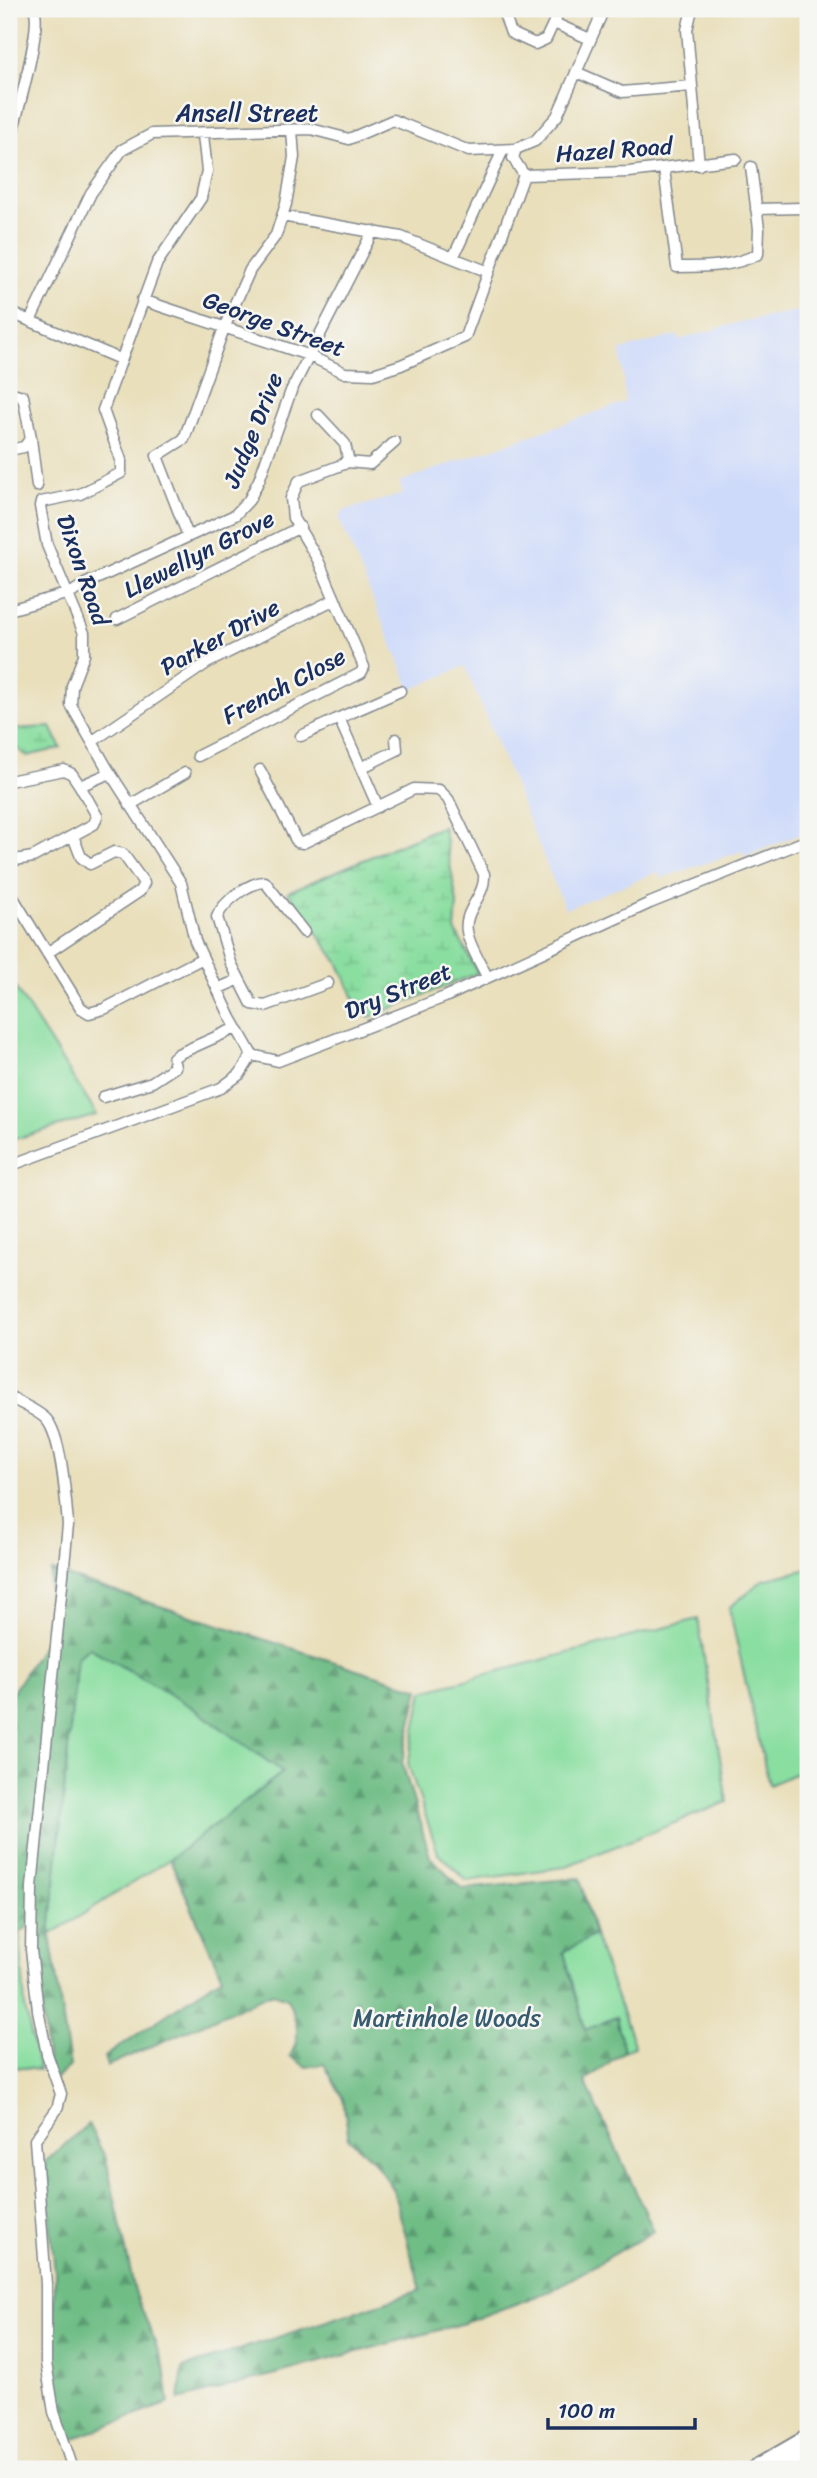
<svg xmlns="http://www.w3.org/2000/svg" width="817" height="2478" font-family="Sriracha,sans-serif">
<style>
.built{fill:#cedafa}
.green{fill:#8adea0;stroke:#52867f;stroke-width:2}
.forest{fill:url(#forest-firs);stroke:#457672;stroke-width:2}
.wetland{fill:url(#wetland-marsh);stroke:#52867f;stroke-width:2}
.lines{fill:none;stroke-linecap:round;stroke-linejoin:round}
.street-casing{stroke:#82878c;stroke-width:13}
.highway-casing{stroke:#82878c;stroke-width:23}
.street{stroke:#fff;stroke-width:10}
.highway{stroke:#fff;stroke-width:19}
.labels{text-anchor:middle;stroke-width:5;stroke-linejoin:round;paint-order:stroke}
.street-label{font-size:24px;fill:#1b2f5e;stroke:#f6f6f2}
.park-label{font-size:24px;fill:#375b6e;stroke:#f6f6f2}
</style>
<defs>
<pattern id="forest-firs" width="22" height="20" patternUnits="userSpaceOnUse" patternTransform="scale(1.75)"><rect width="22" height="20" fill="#6fbd86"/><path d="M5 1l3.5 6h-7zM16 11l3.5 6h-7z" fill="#5a9a71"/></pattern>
<pattern id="wetland-marsh" width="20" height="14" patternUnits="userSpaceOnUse" patternTransform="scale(1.75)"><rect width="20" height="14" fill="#8adea0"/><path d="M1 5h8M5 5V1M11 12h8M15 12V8" fill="none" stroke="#76bf8c"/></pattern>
</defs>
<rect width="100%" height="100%" fill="#f6f6f2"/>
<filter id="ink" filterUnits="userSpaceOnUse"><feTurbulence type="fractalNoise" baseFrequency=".0143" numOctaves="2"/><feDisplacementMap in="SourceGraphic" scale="14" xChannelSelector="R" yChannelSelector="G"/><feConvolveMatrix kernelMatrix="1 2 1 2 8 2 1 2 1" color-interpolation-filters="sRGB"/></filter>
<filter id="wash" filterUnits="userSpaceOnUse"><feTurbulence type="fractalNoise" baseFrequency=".00686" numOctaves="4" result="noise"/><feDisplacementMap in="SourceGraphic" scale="28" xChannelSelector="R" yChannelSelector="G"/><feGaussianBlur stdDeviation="1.57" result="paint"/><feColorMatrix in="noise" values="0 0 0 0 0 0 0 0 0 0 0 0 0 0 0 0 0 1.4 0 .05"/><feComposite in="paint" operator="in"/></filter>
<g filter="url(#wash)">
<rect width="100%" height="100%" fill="#e9dfbb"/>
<path class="built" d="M808,302V831L745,857L743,851L661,878L658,872L565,909L465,666L411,690L339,518L343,511L403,494L399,482L625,402L621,350L678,335L679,340L737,323L803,310Z"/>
<path class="green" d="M9,978L97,1115L9,1141Z
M808,1569V1768L769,1785L729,1608L763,1580Z
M698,1619L727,1802L564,1867L467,1881L438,1853L408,1764L423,1691Z
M90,1648L193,1708L283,1772L170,1859L50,1935L77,1657Z
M20,1933L25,2007L39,2070L9,2066V1934Z
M594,1935L635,2047L624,2051L616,2017L585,2031L564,1952Z"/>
<path class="forest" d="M51,1571L419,1689L402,1762L430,1857L463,1889L580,1878L594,1935L564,1952L585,2030L616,2017L624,2051L585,2081L654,2231L550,2291L461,2324L179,2400L183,2368L421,2290L393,2190L373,2160L349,2139L343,2099L324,2064L306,2067L290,2056C303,2035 296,2019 287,1998L272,1993L107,2066L104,2057L222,1977L170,1859L283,1772L193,1708L90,1648L77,1657L50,1935L70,2066L50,2084L32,1923L20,1933L9,1934V1698L46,1640Z
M88,2124L106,2159L135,2292L164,2366L169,2403L67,2441L52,2377L55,2273L44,2163Z"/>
<path class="wetland" d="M51,727L61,748L27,756L15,747L9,752V729Z
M443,826L457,903L455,930L478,973L370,1017L361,1014L339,964L288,892Z"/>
</g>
<g filter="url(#ink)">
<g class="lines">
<g class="street-casing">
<path id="street" d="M502,9L511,33L535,44L546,39L560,9
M692,9L687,30L699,165
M554,23L590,39
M576,72L622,92L692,86
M203,135L207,171L201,198L157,263L103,410L121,460V473L80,494L41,502L40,506L47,545L84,633V655L72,686L71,705L107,768L181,883L195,941L231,1018L252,1055
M9,145C15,120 43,27 34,9
M516,149L513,158L524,175L629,172L736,159
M664,169L677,267C705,267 733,267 758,254L759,229L751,167
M756,209L802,208
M282,216L401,237L453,258L503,150
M453,258L489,272
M142,300L308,355L345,373L373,374L401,365L465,337L524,175
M9,312L120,359
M30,321L91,193L122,150L152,134L311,129L349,139L393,120L469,151L516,149L535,141L557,116L604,9
M9,392L23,396L31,438L24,447L9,450
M31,439L37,486
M347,462L370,464L395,442
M188,536L157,456L184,439L224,328L250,270L276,235L286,204L294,157L292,130
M68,595L85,584L235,515L249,500L259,480L291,391L373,231
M9,610L66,594
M117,619L300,527
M301,736L339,718
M93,741L207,663L329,602L337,603
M198,756L361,673L364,667L318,560L293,518L291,498L299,481L344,464L348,458L345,444L318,415
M361,768L397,750L396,739
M260,770L297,842L303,843L414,789L439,790L448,799L484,874C486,896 463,910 467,931C469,946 481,963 487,977
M9,781L64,770L72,774L80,786
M130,805L185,773
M378,807L339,718L400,691
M9,861L33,857L94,824L97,816L80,786L110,773
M9,891L81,1008L89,1013L104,1009L203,958
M304,932L265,882C249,882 223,902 217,917L231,963L252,1004L265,1006L328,983
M47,953L140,891L144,883L123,854L114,852L90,864L81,857L73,836
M217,989L238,980
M103,1097L152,1082L175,1067L173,1058L178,1054L236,1028
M9,1166L221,1088L240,1074L252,1055L278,1061L445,997L650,903L808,840
M9,1397C20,1403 37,1410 46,1419C62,1436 66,1502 68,1525L32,1887L31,1950L38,2010L47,2054L61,2094L57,2109L35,2140L46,2284V2363L54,2412L73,2469"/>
</g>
<g class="highway-casing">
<path id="highway" d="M758,2469L808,2440
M791,2469L808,2459"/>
</g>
<use href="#street" class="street"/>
<use href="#highway" class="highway"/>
</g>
</g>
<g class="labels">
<g class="street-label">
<text x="247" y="121">Ansell Street</text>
<text transform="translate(614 150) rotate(-4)" y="8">Hazel Road</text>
<text transform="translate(274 324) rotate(20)" y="8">George Street</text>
<text transform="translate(253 430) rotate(-68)" y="8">Judge Drive</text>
<text transform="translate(199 554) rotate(-27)" y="8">Llewellyn Grove</text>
<text transform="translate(83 570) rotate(71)" y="8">Dixon Road</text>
<text transform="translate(220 637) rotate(-29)" y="8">Parker Drive</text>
<text transform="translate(284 686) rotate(-28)" y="8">French Close</text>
<text transform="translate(398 991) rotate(-22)" y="8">Dry Street</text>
</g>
<g class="park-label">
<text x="447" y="2026">Martinhole Woods</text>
</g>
</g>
<rect width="817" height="2478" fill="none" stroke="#f6f6f2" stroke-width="35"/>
<path d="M548 2418v10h147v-10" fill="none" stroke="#1b2f5e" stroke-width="3.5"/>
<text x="558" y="2418" font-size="21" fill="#1b2f5e" stroke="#f6f6f2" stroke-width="5" paint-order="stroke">100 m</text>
</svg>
